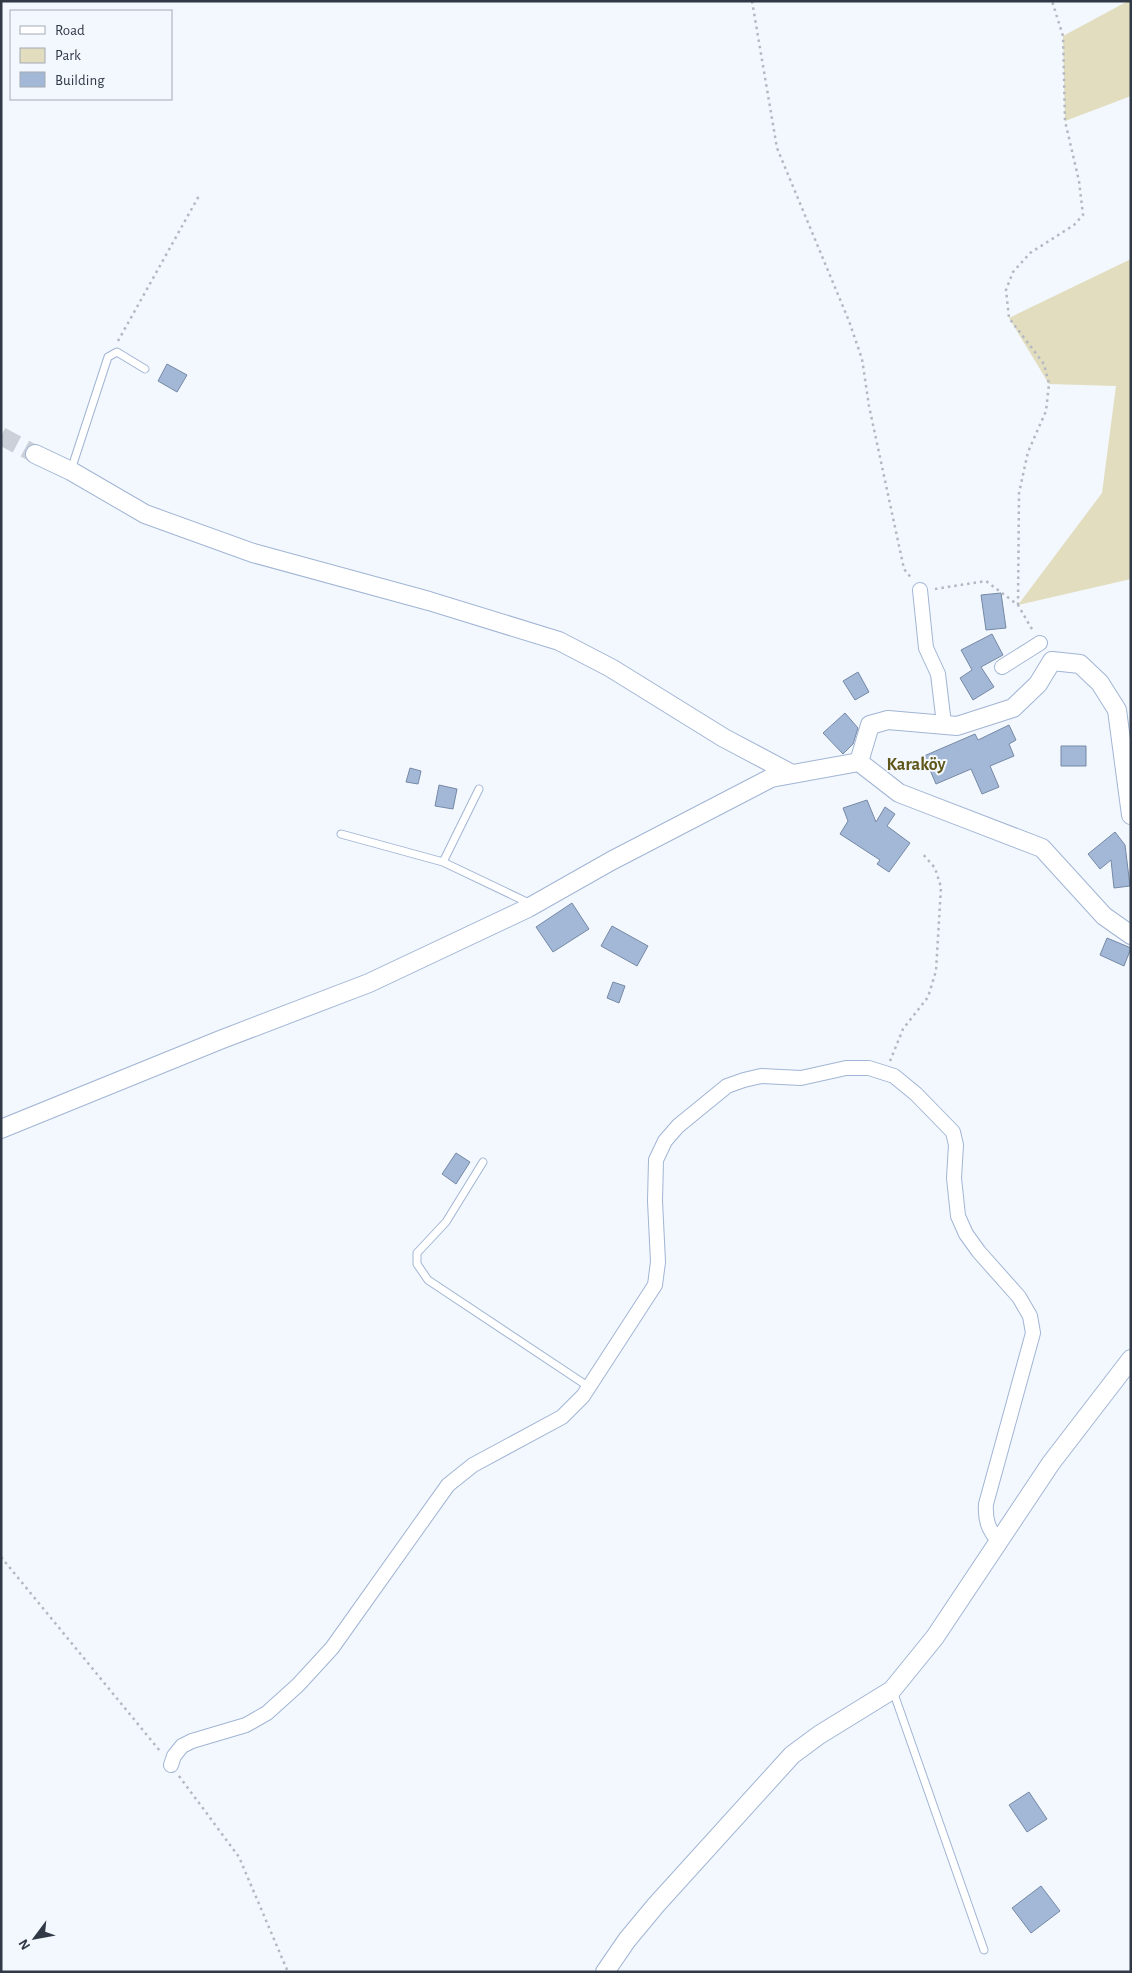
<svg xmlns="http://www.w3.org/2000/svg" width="1132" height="1973" font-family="'Alegreya Sans',sans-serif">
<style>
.green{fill:#e1ddbe}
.building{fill:#a3b8d6;stroke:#7589a6}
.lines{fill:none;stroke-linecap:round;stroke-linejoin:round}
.tertiary-tunnel{stroke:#ccd1d9;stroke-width:18;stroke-dasharray:18 9;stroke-linecap:butt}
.service-casing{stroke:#a1b5d4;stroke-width:9}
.minor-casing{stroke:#a1b5d4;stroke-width:16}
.tertiary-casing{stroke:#a1b5d4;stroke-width:20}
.path{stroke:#b3b8c1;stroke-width:2.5;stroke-dasharray:2.5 4;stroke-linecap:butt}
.service{stroke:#fff;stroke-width:7}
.minor{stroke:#fff;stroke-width:14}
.tertiary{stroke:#fff;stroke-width:18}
.labels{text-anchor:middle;stroke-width:4;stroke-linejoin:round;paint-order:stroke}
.quarter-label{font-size:18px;font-weight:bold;fill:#5f5619;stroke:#f3f7fe}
</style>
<rect width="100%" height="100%" fill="#f3f7fe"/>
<path class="green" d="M1128,1H1131V96L1065,121L1063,36Z
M1131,259V579L1018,605L1102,493L1116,386L1049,384L1009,318Z"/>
<path class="building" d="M167,364L187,375L177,392L158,381Z
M1001,593L1006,628L986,630L981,595Z
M992,634L1003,655L981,667L994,687L973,700L960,678L972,670L961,650Z
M858,672L869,692L855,700L843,681Z
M845,713L858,728L853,744L843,754L823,733Z
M1009,725L1016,740L1009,744L1014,756L990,766L999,787L982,794L971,769L936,784L924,756L975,734L978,740Z
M1061,746H1086V766H1061Z
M410,768L421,771L418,784L406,782Z
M439,785L457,789L453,809L435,806Z
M867,800L876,822L885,807L895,814L887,826L910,843L889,872L877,864L880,860L840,834L848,821L843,808Z
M1115,832L1125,845L1130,886L1114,888L1111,860L1100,869L1088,854Z
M572,903L589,929L553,952L536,927Z
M612,926L648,946L637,966L601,946Z
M1107,938L1131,948L1124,966L1100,955Z
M613,982L625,986L619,1003L607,998Z
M456,1153L470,1162L456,1184L442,1174Z
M1029,1792L1047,1819L1027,1832L1009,1805Z
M1041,1886L1060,1911L1031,1933L1012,1908Z"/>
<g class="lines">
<path class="tertiary-tunnel" d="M1,436L35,454"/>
<g class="service-casing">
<path id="service" d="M71,470L108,357L117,352L145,369
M341,834L443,862L531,904
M443,862L479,789
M483,1162L446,1222L417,1253V1264L428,1280L589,1387
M893,1691L984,1950"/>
</g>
<g class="minor-casing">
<path id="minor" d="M920,590L926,648L938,674L944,724
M1002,667L1040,643
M171,1765L174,1756L182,1746L192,1741L246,1725L267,1713L298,1685L332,1648L448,1485L473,1465L562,1417L583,1396L655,1285L658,1262L655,1201L656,1160L665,1141L678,1126L727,1086L744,1080L761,1076L801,1078L846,1068H869L894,1076L916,1094L953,1132L956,1145L954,1178L958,1216L966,1234L979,1252L1019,1297L1030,1316L1033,1333L986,1504C985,1520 988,1529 999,1542"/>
</g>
<g class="tertiary-casing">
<path id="tertiary" d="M35,454L71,471L145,514L253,553L429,601L559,641L611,668L724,738L792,774
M859,762L899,793L1042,848L1104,916L1131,935
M1,1129L220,1040L369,983L528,908L611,861L771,778L859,762L870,725L888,720L957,726L1013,708L1038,684L1052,661L1080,664L1100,683L1117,710L1131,815
M605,1972L627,1940L656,1905L792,1755L819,1735L892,1690L935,1637L1051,1463L1131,1359"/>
</g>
<path class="path" d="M752,1L777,148L849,321L862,359L869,406L904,569L912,579
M118,341L200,194
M935,589L986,581L1018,605L1033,631
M1018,605L1019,493L1028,452L1046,411L1049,384L1044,364L1009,318L1006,290L1013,272L1030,253L1074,225L1083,215L1079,181L1065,121L1063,36L1052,1
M890,1061L903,1029L928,997L936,971L941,887L935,868L922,853
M1,1557L160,1751
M179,1776L239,1857L288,1972"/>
<use href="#service" class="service"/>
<use href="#minor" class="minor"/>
<use href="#tertiary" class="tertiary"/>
</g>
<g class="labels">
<g class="quarter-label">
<text x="916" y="770">Karaköy</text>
</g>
</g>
<rect width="1132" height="1973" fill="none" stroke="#313946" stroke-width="5"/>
<rect x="10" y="10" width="162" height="90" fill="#f3f7fe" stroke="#a5abb4"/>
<rect x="20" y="26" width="25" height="8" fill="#ffffff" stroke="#a5abb4"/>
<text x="55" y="35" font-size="15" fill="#313946">Road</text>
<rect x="20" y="48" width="25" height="15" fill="#e1ddbe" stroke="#a5abb4"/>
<text x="55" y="60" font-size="15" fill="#313946">Park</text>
<rect x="20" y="72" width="25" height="15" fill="#a3b8d6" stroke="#a5abb4"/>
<text x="55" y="85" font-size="15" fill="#313946">Building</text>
<g transform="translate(35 1938) rotate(238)" stroke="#f3f7fe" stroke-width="4" paint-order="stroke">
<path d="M0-4L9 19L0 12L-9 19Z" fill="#313946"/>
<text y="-8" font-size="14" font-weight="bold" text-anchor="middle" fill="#313946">N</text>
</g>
</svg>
